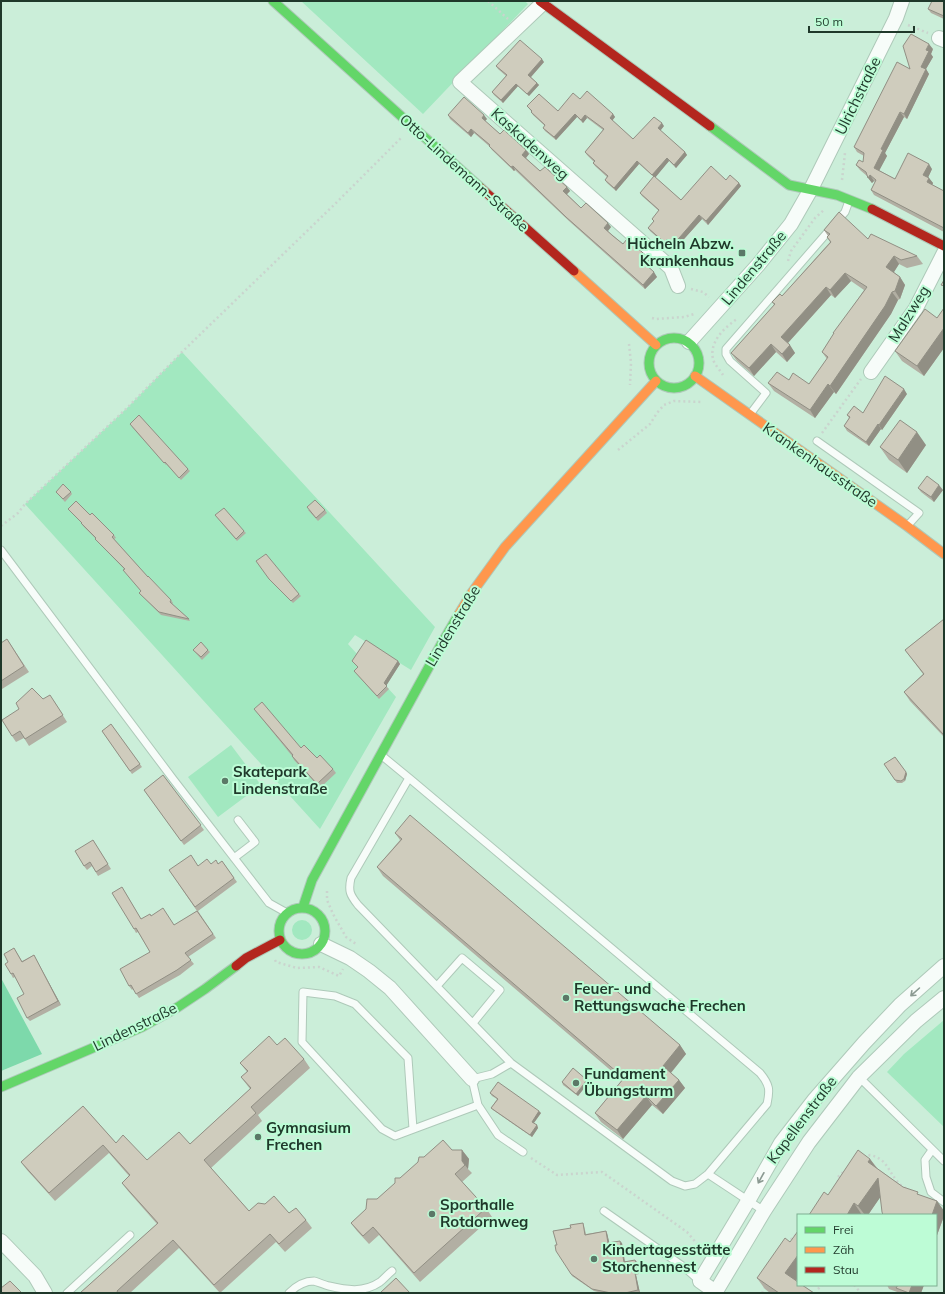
<svg xmlns="http://www.w3.org/2000/svg" width="945" height="1294" font-family="Mulish,sans-serif">
<style>
.green{fill:#a2e8c0}
.forest{fill:#7dd9ab}
.lines{fill:none;stroke-linecap:round;stroke-linejoin:round}
.lane-casing{stroke:#aec9b9;stroke-width:9}
.street-casing{stroke:#aec9b9;stroke-width:16}
.fast-casing{stroke:#aec9b9;stroke-width:11}
.slow-casing{stroke:#aec9b9;stroke-width:11}
.jam-casing{stroke:#aec9b9;stroke-width:11}
.path{stroke:#cad4ce;stroke-width:2.5;stroke-dasharray:2 3;stroke-linecap:butt}
.lane{stroke:#f7fcf9;stroke-width:7}
.street{stroke:#f7fcf9;stroke-width:14}
.fast{stroke:#63d668;stroke-width:9}
.slow{stroke:#ff974d;stroke-width:9}
.jam{stroke:#b3261e;stroke-width:9}
.wall{fill:#b2afa3}
.shaded-wall{fill:#918f84}
.building{fill:#cfccbd;stroke:#918f84}
.oneway{stroke:#8b9a92}
.poi-dot{fill:#5b7867;stroke:#bdfcd6;stroke-width:1.5}
.labels{text-anchor:middle;stroke-width:4;stroke-linejoin:round;paint-order:stroke}
.street-label{font-size:15px;fill:#1f382a;stroke:#bdfcd6}
.poi-label{font-size:15px;font-weight:bold;fill:#1f382a;stroke:#bdfcd6;text-anchor:start}
</style>
<rect width="100%" height="100%" fill="#cbeed9"/>
<path class="green" d="M301,1H525L528,4L423,114Z
M182,352L435,627L411,670L355,635L348,644L396,697L320,829L25,504L128,407Z
M231,745L261,785L218,817L188,777Z
M292 930a10 10 0 1 1 20 0a10 10 0 1 1-20 0Z
M944,1020V1127L887,1072L904,1054Z"/>
<path class="forest" d="M1,978L42,1054L1,1071Z"/>
<g class="lines">
<g class="lane-casing">
<path id="lane" d="M751,413L766,393L730,361L726,354V349L826,234L845,212L849,201
M817,441L919,513L909,524
M1,550L173,779L269,903L287,913
M381,755L409,778
M409,778L760,1073C770,1085 770,1090 767,1104L708,1174L695,1184L685,1186L672,1181L511,1063L358,905C350,895 348,891 351,878Z
M234,858L255,842L238,820
M437,986L462,958L500,990L473,1023
M511,1063L492,1074L472,1079L478,1105L498,1135L523,1152
M859,1077L944,1161
M413,1129L408,1058L355,1004L335,996L303,992L302,1042L382,1129L395,1136L478,1105
M932,1150L925,1160L926,1177L931,1192L944,1202
M708,1174L764,1211
M604,1211L684,1267L700,1281
M67,1293L130,1235
M289,1293C295,1287 304,1281 314,1281C318,1282 324,1285 329,1286C346,1290 364,1293 380,1282C384,1279 388,1274 392,1271"/>
</g>
<g class="street-casing">
<path id="street" d="M543,3L460,82L671,268L678,286
M939,38L944,40
M689,342L758,265L791,224L811,189L896,18L902,1
M871,372L916,308L944,253
M321,944L350,958L369,971L390,988L472,1079
M1,1241L35,1276L45,1293
M715,1293L764,1211L809,1142L859,1077L916,1021L944,998
M717,1293L700,1281L748,1201L781,1143L815,1099L864,1043L900,1005L944,966"/>
</g>
<g class="fast-casing">
<path id="fast" d="M273,1L481,188
M710,126L789,185L837,195L872,209
M649 363a25 25 0 1 1 50 0a25 25 0 1 1-50 0Z
M303,907L312,880L442,643L459,614
M279 931a23 23 0 1 1 46 0a23 23 0 1 1-46 0Z
M1,1087L142,1027L178,1007L205,989L236,966"/>
</g>
<g class="slow-casing">
<path id="slow" d="M574,271L656,345
M695,376L907,526L944,554
M459,614L471,594L505,547L656,381"/>
</g>
<g class="jam-casing">
<path id="jam" d="M540,1L710,126
M481,188L574,271
M872,209L944,246
M236,966L246,958L280,940"/>
</g>
<path class="path" d="M488,1L508,19
M908,25L928,33
M842,180L845,153
M788,261L791,251L815,218L825,209
M691,289L703,292L709,297
M652,318L656,319L684,317L694,314L696,315
M629,344L631,363L630,385
M723,375C720,370 714,364 713,359C709,342 724,328 737,319
M822,433L861,379
M618,450L650,424L657,413L664,405L674,401L703,402
M1,526L18,513L25,504L128,407L182,352L336,203L401,138
M327,891V900L333,914L346,937L356,944
M275,960L276,962L297,968L319,967L339,976L343,969
M531,1158L557,1175L602,1172L687,1232L703,1251
M864,1158L870,1155C887,1159 887,1169 897,1181C899,1185 904,1187 907,1189
M838,1182V1177L845,1170
M787,1243L798,1233
M854,1285L861,1293
M818,1289L822,1285
M762,1293L765,1287"/>
<use href="#lane" class="lane"/>
<use href="#street" class="street"/>
<use href="#fast" class="fast"/>
<use href="#slow" class="slow"/>
<use href="#jam" class="jam"/>
</g>
<path class="wall" d="M944,1V19L931,13L928,9Z
M933,49L931,54L933,57L926,69L929,74L907,119L904,117L885,153L887,156L879,170L895,179L932,169L928,177L933,183L932,185L944,191V232L874,195L871,190L875,182L874,181L872,183L867,176L860,170L856,165L863,162L864,156L857,152L854,147Z
M544,62L531,77L539,85L529,96L518,86L503,103L494,95L492,92L506,76L498,69L496,66Z
M580,99L613,114L615,117L612,120L633,139L664,126L660,131L685,152L687,155L676,168L669,161L655,177L681,200L726,180L739,183L741,186L708,225L702,219L676,248L669,242L666,245L650,231L648,228L654,221L652,219L659,211L642,196L640,193L654,177L639,164L616,191L607,183L605,180L607,177L595,166L593,163L594,162L587,155L585,152L603,130L587,118L583,123L577,117L556,140L545,131L543,128L545,126L533,115L531,112V111L527,106L558,111Z
M448,115L487,119L485,121L500,134L526,150L529,154L526,158L540,171L567,187L570,191L567,194L581,208L611,227L608,231L623,244L650,259L653,263L648,268L657,277L645,289L569,221L515,170L514,171L492,150L489,146L474,133L471,137L450,119Z
M824,230L868,239L917,256L923,264L907,268L899,264L894,272L900,277L905,285L900,299L898,300L891,314L836,394L834,392L815,418L774,391L768,383L789,380L809,384L827,359L822,352L864,290L851,281L835,298L831,295L788,343L795,353L787,362L776,352L754,376L737,361L731,353L774,305L772,302L782,296L830,242L827,237L828,236Z
M944,308V348L924,376L902,361L895,351L937,318Z
M907,394L882,430L881,429L869,446L847,431L844,426L849,418L847,415L863,413Z
M131,426L188,469L190,471L181,480L166,464V465Z
M926,445L907,473L889,460L880,447Z
M918,488L943,490L934,502L921,492Z
M56,492H71L72,494L65,502Z
M68,509L90,515L114,535L116,538L114,539L148,577L171,600L173,603L172,604L189,619L190,621L161,615L139,593L141,591L124,569L97,541L95,539H96L83,526L81,523H82Z
M308,510H325L327,513L318,521Z
M215,515L244,531L246,533L237,541Z
M256,561L299,594L301,596L293,603L271,581Z
M944,619V737L910,701L904,692L923,674L905,650Z
M1,643L11,645L29,672L2,689L1,687Z
M193,650H208L210,652L202,660Z
M352,661H398L400,664L386,686L389,689L379,699L354,671L358,667Z
M43,699L54,701L67,722L29,746L24,738L16,742L12,736Z
M254,709L301,748L333,769L336,773L320,788L294,760L292,756Z
M111,724L142,767L132,774L102,731Z
M895,757L907,774L905,781L902,783H897L884,764Z
M163,775L204,830L184,845L144,790Z
M395,833L680,1045L686,1054L671,1073L679,1080L685,1088L663,1114L652,1105L623,1139L601,1122L595,1113L622,1080L383,876L377,867L400,840Z
M93,840L111,869L98,876L92,866L87,870L84,866Z
M222,861L237,882L198,911L216,938L188,957L194,964L180,975L139,998L133,989L132,990L129,986L150,952L138,932L136,933L134,929L122,887L141,919L151,916L175,925L197,911L169,870L198,866L218,864Z
M14,948L22,961L34,955L61,1005L30,1021L27,1018L24,994L15,977L13,978L11,974L8,962Z
M277,1045L304,1059L310,1068L258,1115L262,1121L211,1168L249,1211L289,1213L306,1220L312,1228L285,1252L276,1242L220,1293L179,1248L130,1293H80L157,1224L128,1191L122,1183L129,1176L109,1153L55,1201L27,1170L21,1162L83,1106L116,1143L147,1160L190,1144L250,1089L241,1077L247,1072L240,1063Z
M587,1080L589,1082L578,1096L563,1085L562,1082Z
M490,1093L541,1113L534,1123L537,1125L538,1128L532,1137L493,1110L491,1108L497,1099L492,1096Z
M452,1150H462L469,1159L468,1169L472,1173L462,1182L486,1208L492,1217L420,1282L379,1235L369,1244L357,1231L351,1223L424,1157Z
M870,1159L878,1169L903,1187L919,1195L937,1201L944,1211V1216L936,1238V1215L880,1197L868,1215H809L828,1195Z
M583,1223L584,1226L586,1234L606,1231L607,1233L609,1243H622L625,1261L637,1262L639,1274L636,1275L640,1293H602L594,1291L572,1276L557,1245L571,1228Z
M790,1242L798,1278L796,1281L814,1293H770L765,1289L757,1278Z
M887,1285H924L921,1293H900L889,1289Z"/>
<path class="shaded-wall" d="M929,44L933,49L931,54L933,57L926,69L929,74L907,119L904,114L926,50Z
M542,59L544,62L530,78L528,75Z
M537,83L539,85L529,96L527,94Z
M516,84L518,86L503,103L501,100Z
M900,112L904,117L885,153L887,156L878,173L874,168L881,149Z
M575,114L577,117L556,140L554,137Z
M613,114L615,117L612,121L610,118Z
M484,115L487,119L484,122L482,118Z
M585,115L587,118L583,123L581,120Z
M662,123L664,126L660,131L658,128Z
M471,129L474,133L471,137L468,133Z
M526,150L529,154L525,159L522,155Z
M685,152L687,155L676,168L674,165Z
M667,158L669,161L655,178L652,175Z
M637,161L639,164L616,191L614,188Z
M929,164L932,169L927,180L923,175Z
M513,166L515,170L514,171L511,167Z
M870,175L874,181L872,183L868,178Z
M929,178L933,183L931,188L927,182Z
M739,183L741,186L708,225L706,221Z
M567,187L570,191L566,195L563,191Z
M699,215L702,219L676,248L673,245Z
M608,223L611,227L607,232L604,228Z
M667,239L669,242L666,245L664,242Z
M894,256L899,264L892,275L886,267Z
M650,259L653,263L648,268L645,264Z
M654,272L657,277L645,289L643,285Z
M845,273L851,281L835,298L830,290Z
M900,277L905,285L900,299L895,291Z
M826,287L831,295L786,345L781,337Z
M892,292L898,300L891,314L836,394L830,386Z
M944,328V348L924,376L917,366Z
M771,344L776,352L754,376L749,368Z
M790,345L795,353L787,362L782,354Z
M828,384L834,392L815,418L810,410Z
M904,389L907,394L882,430L879,425Z
M878,424L881,429L869,446L866,442Z
M917,432L926,445L907,473L898,460Z
M939,485L943,490L934,502L931,497Z
M398,661L400,664L386,686L384,683Z
M906,772L907,774L905,781L904,779Z
M34,955L36,959L61,1005L58,1001Z
M680,1045L686,1054L669,1075L663,1066Z
M587,1080L589,1082L578,1096L576,1094Z
M679,1080L685,1088L663,1114L656,1106Z
M646,1096L652,1105L623,1139L617,1130Z
M539,1111L541,1113L533,1124L532,1122Z
M537,1125L538,1128L532,1137L530,1135Z
M462,1150L469,1159L468,1169L462,1161Z
M870,1159L878,1170L868,1162Z
M878,1178L886,1189L868,1215H865L858,1206Z
M937,1201L944,1211V1216L936,1238V1215H932Z
M854,1203L862,1215H847Z
M606,1231L607,1233L610,1245L608,1243Z
M620,1241L622,1243L625,1264L624,1262Z
M798,1255V1278L793,1284L785,1273Z
M635,1260L637,1262L639,1274L638,1272Z
M635,1273L636,1275L640,1293L638,1290Z
M912,1285H924L921,1293H909Z"/>
<path class="building" d="M932,1H944V16L928,9Z
M911,34L929,44L926,50L929,51L921,67L926,69L904,114L900,112L881,149L883,150L874,168L895,179L908,153L929,164L923,175L929,178L927,182L944,191V228L871,190L876,180L870,175L868,178L866,172L856,165L859,160L863,162L864,153L854,147L897,62L910,69L903,46Z
M520,40L542,59L528,75L537,83L527,94L516,84L501,100L492,92L507,75L496,66Z
M587,91L613,114L610,118L633,139L654,117L662,123L658,128L685,152L674,165L667,158L652,175L637,161L614,188L605,180L608,176L593,163L595,161L585,152L604,129L585,115L581,120L575,114L554,137L543,128L545,125L531,112L532,111L527,106L539,94L558,111L573,93L580,99Z
M464,97L484,115L482,118L500,134L504,130L526,150L522,155L540,171L545,167L567,187L563,191L581,208L586,203L608,223L604,228L613,236L623,244L627,239L650,259L645,264L654,272L643,285L566,217L513,166L511,167L489,146L490,145L471,129L468,133L448,115Z
M711,166L726,180L730,175L739,183L706,221L699,215L673,245L667,239L664,242L648,228L654,221L652,219L659,210L640,193L654,176L681,200Z
M839,212L868,239L871,234L917,256L901,260L894,256L886,267L900,277L895,291L892,292L885,306L830,386L828,384L810,410L768,383L777,372L789,380L793,373L809,384L828,357L822,352L834,333H833L867,287L845,273L830,290L826,287L781,337L790,345L782,354L771,344L749,368L731,353L775,304L772,302L780,294L782,296L831,242L827,237L830,234L824,230Z
M944,280V286L941,285Z
M944,308V328L917,366L895,351L925,309L937,318Z
M885,376L904,389L879,425L878,424L866,442L844,426L850,417L847,415L854,406L863,413Z
M139,415L188,469L179,478L165,462L164,463L130,424Z
M900,420L917,432L898,460L880,447Z
M927,476L939,485L931,497L918,488Z
M63,484L71,492L63,499L56,492Z
M315,500L325,510L316,518L307,507Z
M76,501L90,515L92,513L114,535L112,537L148,577V576L171,600L170,602L189,619L159,612L139,593L141,591L123,570L125,569L95,539L96,538L81,523H82L68,509Z
M224,508L244,531L236,539L215,515Z
M266,554L299,594L291,601L269,579L256,561Z
M944,619V735L904,692L924,674L905,650Z
M7,639L24,666L1,681V643Z
M366,640L398,661L384,683L387,686L377,696L354,671L358,667L352,661Z
M201,642L208,650L201,657L193,650Z
M32,688L43,699L50,695L63,715L25,739L20,731L12,736L2,720L19,709L16,703Z
M262,702L301,748L304,745L317,758L320,755L333,769L317,784L292,756L293,755L254,709Z
M111,724L140,764L130,771L102,731Z
M895,757L906,772L904,779L901,781L895,780L884,764Z
M163,775L201,825L181,841L144,790Z
M410,815L680,1045L663,1066L679,1080L656,1106L646,1096L617,1130L595,1113L624,1078L377,867L402,839L395,833Z
M93,840L108,864L96,872L90,862L84,866L75,851Z
M191,855L198,866L207,859L211,864L216,860L218,864L222,861L234,878L195,907L169,870Z
M122,887L141,919L150,914L151,916L163,908L174,925L197,911L213,934L185,953L191,960L177,970L136,994L131,985L129,986L120,969L150,952L136,928L134,929L112,893Z
M14,948L22,962L34,955L58,1001L27,1018L17,998L24,994L13,973L11,974L5,964L8,962L4,954Z
M269,1036L277,1045L285,1038L304,1059L251,1107L256,1113L204,1160L249,1211L258,1203L265,1204L274,1196L289,1213L296,1208L306,1220L279,1244L270,1234L214,1285L173,1240L117,1291L118,1293H80L158,1223L122,1183L130,1175L103,1145L49,1193L21,1162L83,1106L116,1143L123,1135L147,1160L179,1132L190,1144L251,1088L241,1077L248,1071L240,1063Z
M573,1068L587,1080L576,1094L562,1082Z
M498,1082L539,1111L532,1122L537,1125L530,1135L491,1108L498,1099L490,1093Z
M443,1140L452,1150H462V1161L465,1165L455,1174L486,1208L414,1273L373,1227L363,1236L351,1223L366,1209L367,1199H377L395,1183V1178H400L418,1162L419,1157H424Z
M858,1150L870,1159L868,1162L903,1187L918,1192L917,1194L937,1201L932,1215H883L882,1212L878,1178L858,1206L854,1203L847,1215H809L824,1192L828,1195Z
M583,1223L585,1235L606,1231L608,1243L620,1241L624,1262L635,1260L638,1272L635,1273L638,1290L625,1293H611L592,1289L571,1274L556,1251L555,1245H557L553,1231L571,1228L570,1225Z
M798,1231V1255L785,1273L798,1282V1285H802L814,1293H779L757,1278L785,1238L790,1242Z
M396,1278L410,1293H380Z
M10,1281L22,1293H1V1288Z
M898,1285H912L909,1293L896,1288Z"/>
<defs><path id="oneway-shaft" d="M-6 0H5M1.5-3L5.5 0L1.5 3" fill="none" stroke-width="1.6" stroke-linecap="round" stroke-linejoin="round"/></defs>
<g class="oneway">
<use href="#oneway-shaft" transform="translate(915 992) rotate(138)"/>
<use href="#oneway-shaft" transform="translate(761 1178) rotate(119)"/>
</g>
<g class="poi-dot">
<rect x="738" y="249" width="8" height="8" rx="2"/>
<circle cx="225" cy="781" r="4"/>
<circle cx="566" cy="998" r="4"/>
<circle cx="576" cy="1083" r="4"/>
<circle cx="258" cy="1137" r="4"/>
<circle cx="432" cy="1214" r="4"/>
<circle cx="594" cy="1259" r="4"/>
</g>
<g class="labels">
<g class="street-label">
<text transform="translate(858 96) rotate(-64)" y="5">Ulrichstraße</text>
<text transform="translate(530 144) rotate(42)" y="5">Kaskadenweg</text>
<text transform="translate(464 173) rotate(42)" y="5">Otto-Lindemann-Straße</text>
<text transform="translate(754 268) rotate(-50)" y="5">Lindenstraße</text>
<text transform="translate(909 314) rotate(-58)" y="5">Malzweg</text>
<text transform="translate(820 465) rotate(35)" y="5">Krankenhausstraße</text>
<text transform="translate(453 626) rotate(-59)" y="5">Lindenstraße</text>
<text transform="translate(135 1027) rotate(-26)" y="5">Lindenstraße</text>
<text transform="translate(802 1120) rotate(-53)" y="5">Kapellenstraße</text>
</g>
<g class="poi-label">
<text x="734" y="249" text-anchor="end">Hücheln Abzw.<tspan x="734" dy="17">Krankenhaus</tspan></text>
<text x="233" y="777">Skatepark<tspan x="233" dy="17">Lindenstraße</tspan></text>
<text x="574" y="994">Feuer- und<tspan x="574" dy="17">Rettungswache Frechen</tspan></text>
<text x="584" y="1079">Fundament<tspan x="584" dy="17">Übungsturm</tspan></text>
<text x="266" y="1133">Gymnasium<tspan x="266" dy="17">Frechen</tspan></text>
<text x="440" y="1210">Sporthalle<tspan x="440" dy="17">Rotdornweg</tspan></text>
<text x="602" y="1255">Kindertagesstätte<tspan x="602" dy="17">Storchennest</tspan></text>
</g>
</g>
<rect width="945" height="1294" fill="none" stroke="#1f382a" stroke-width="4"/>
<rect x="797" y="1214" width="140" height="72" fill="#bdfcd6" stroke="#7eae91"/>
<rect x="805" y="1227" width="20" height="6" fill="#63d668" stroke="#7eae91"/>
<text x="833" y="1234" font-size="12" fill="#1f382a">Frei</text>
<rect x="805" y="1247" width="20" height="6" fill="#ff974d" stroke="#7eae91"/>
<text x="833" y="1254" font-size="12" fill="#1f382a">Zäh</text>
<rect x="805" y="1267" width="20" height="6" fill="#b3261e" stroke="#7eae91"/>
<text x="833" y="1274" font-size="12" fill="#1f382a">Stau</text>
<path d="M809 26v6h105v-6" fill="none" stroke="#1f382a" stroke-width="2"/>
<text x="815" y="26" font-size="12" fill="#1f382a" stroke="#bdfcd6" stroke-width="3" paint-order="stroke">50 m</text>
</svg>
